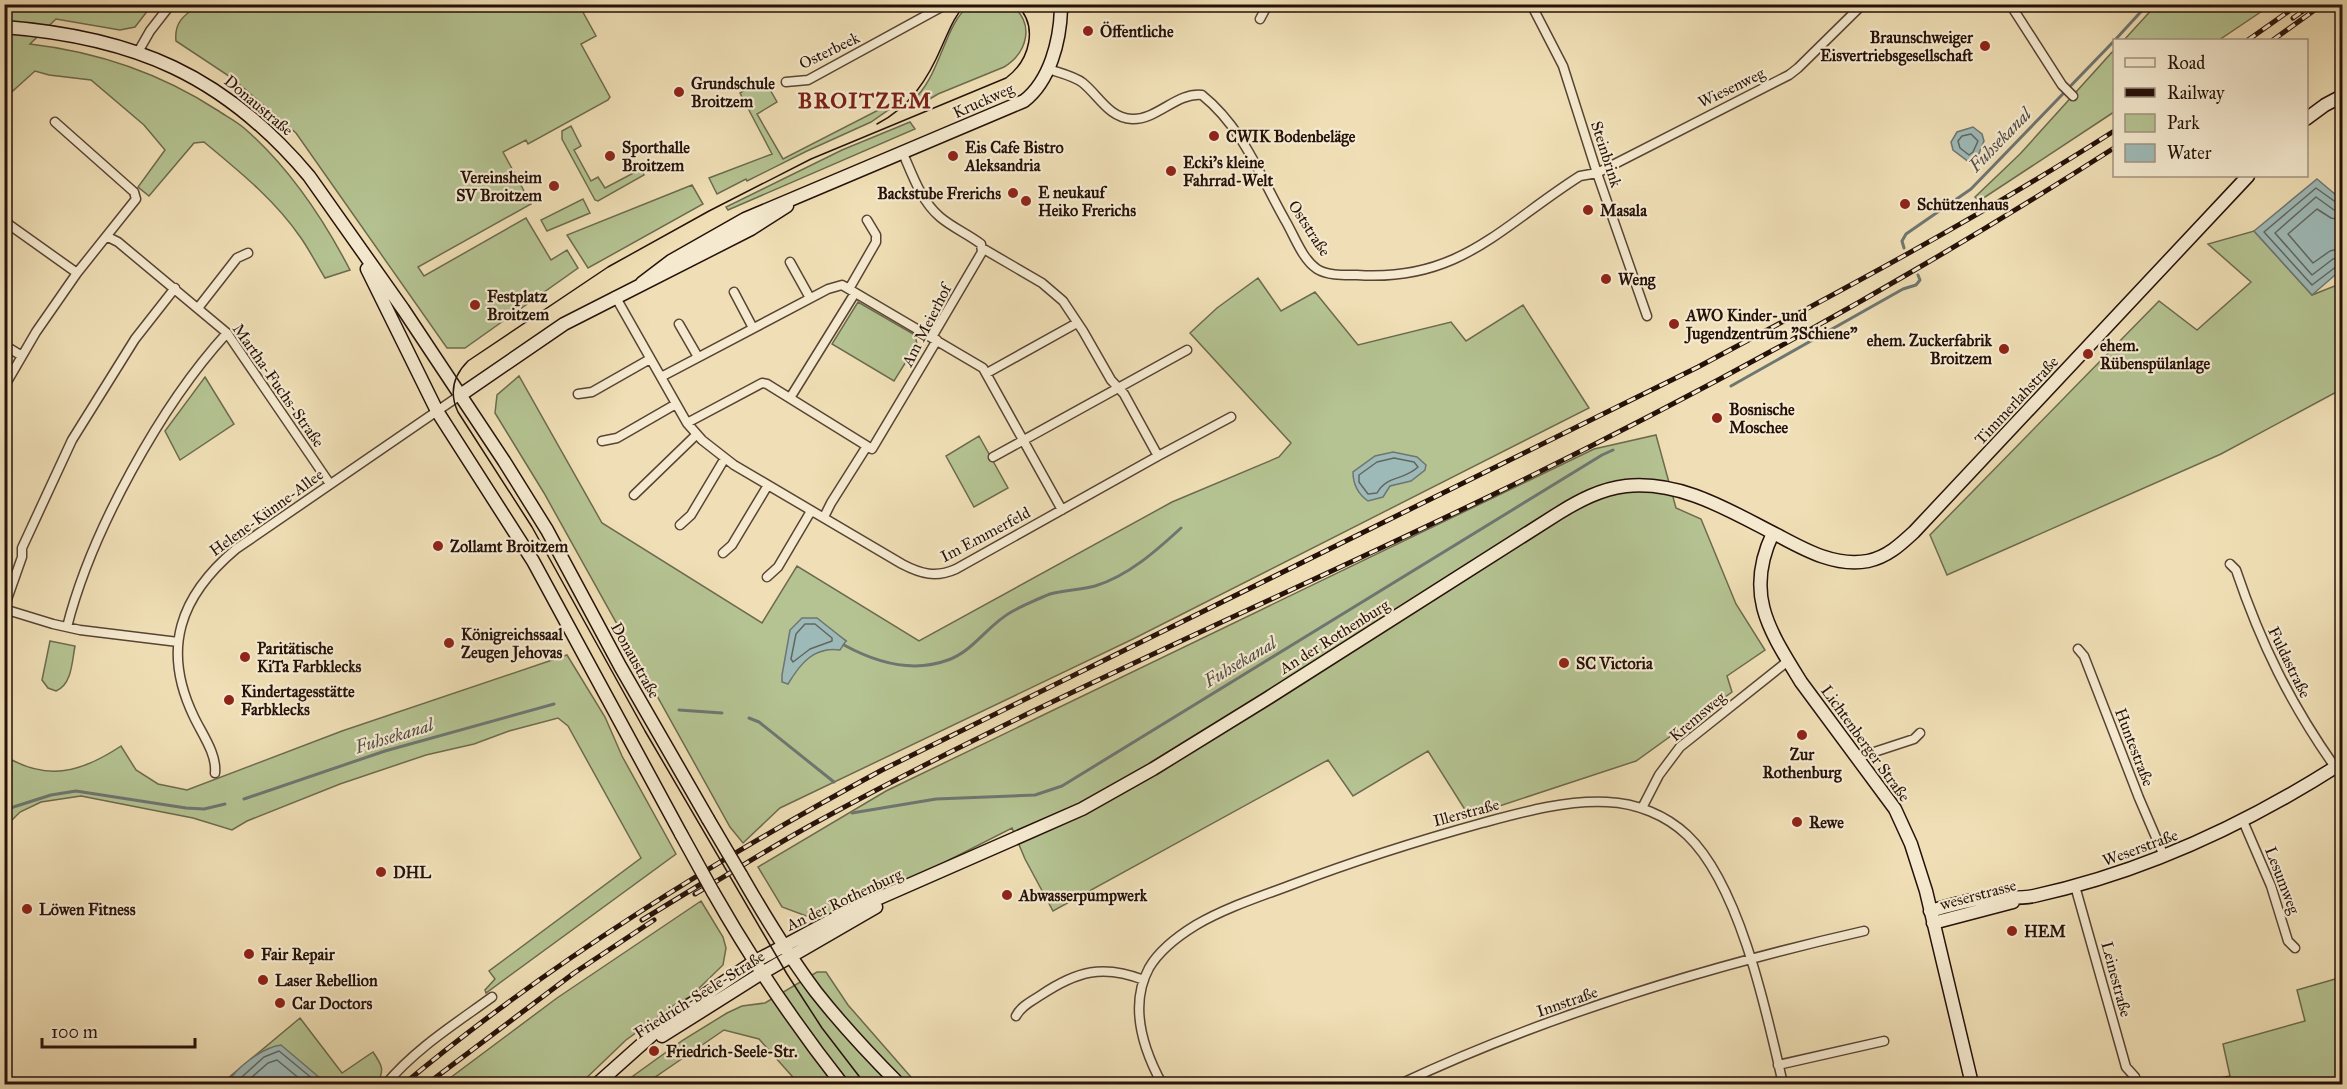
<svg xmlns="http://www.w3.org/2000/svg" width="2347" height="1089" font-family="'IM FELL Great Primer',serif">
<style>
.green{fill:#b5c392;stroke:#6d6a4e;stroke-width:1.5;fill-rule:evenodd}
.water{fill:#9ebab8;stroke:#6e7672;stroke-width:1.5}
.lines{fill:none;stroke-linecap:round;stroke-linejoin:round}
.shore{stroke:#626660;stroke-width:1.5}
.stream{stroke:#6e7672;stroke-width:3}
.street-casing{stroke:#584434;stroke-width:11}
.secondary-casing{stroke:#251109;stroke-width:15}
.street{stroke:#f5ead0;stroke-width:8}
.secondary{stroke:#f5ead0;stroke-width:12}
.tram{stroke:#251109;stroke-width:1.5}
.rail-casing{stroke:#251109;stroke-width:5}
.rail{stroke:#f5ead0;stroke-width:3;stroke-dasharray:9;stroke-linecap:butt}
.secondary-bridge-casing{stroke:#251109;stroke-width:15;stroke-linecap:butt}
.secondary-bridge{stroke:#f5ead0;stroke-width:12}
.poi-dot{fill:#8f2418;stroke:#f5ead0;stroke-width:2}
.labels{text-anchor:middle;stroke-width:4.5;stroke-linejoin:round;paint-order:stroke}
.poi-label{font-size:16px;font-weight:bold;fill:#251109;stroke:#f5ead0;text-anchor:start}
.street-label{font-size:16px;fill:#251109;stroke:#f5ead0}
.water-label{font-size:18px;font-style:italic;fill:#4f4c46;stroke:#f5ead0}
.district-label{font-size:22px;font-weight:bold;letter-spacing:1.5px;fill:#7a1f14;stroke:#f5ead0}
</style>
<rect width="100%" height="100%" fill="#f0dfb6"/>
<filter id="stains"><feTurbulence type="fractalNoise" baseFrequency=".00333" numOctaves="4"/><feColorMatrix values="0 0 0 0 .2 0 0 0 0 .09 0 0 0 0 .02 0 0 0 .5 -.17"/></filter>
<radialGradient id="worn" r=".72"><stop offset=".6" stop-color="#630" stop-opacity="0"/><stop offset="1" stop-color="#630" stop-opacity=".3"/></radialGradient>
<path class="green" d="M25,4L152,5L135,27L120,30L56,19L30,44C99,52 160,73 217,110C226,116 236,121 244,128C289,167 323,218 350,270L325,278C317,265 310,251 301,238C275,200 239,171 204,142L194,143L149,196L138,187L165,150L144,125L91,80L49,75L35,71L5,98V8Z
M199,5H579L596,36L581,44L610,97L608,100L528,144L526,140L503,152L531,204L418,267L424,276L526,218L551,260L567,250L578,268L465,348H447L296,133L232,78L176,41C174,22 184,15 199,5Z
M970,5H1011C1035,23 1028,52 1004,67L938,94L913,109L912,101C941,77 944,23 970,5Z
M2156,5V4L2271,5L2219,40H2124Z
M2114,50V112L1979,201L1975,197L2020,154Z
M764,79L777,102L757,114L783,159L892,103L894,106L871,122L807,151L747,181L746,179L717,194L709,178L772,154L740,93Z
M910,122L915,129L728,210L726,207L842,150Z
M571,126L581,146L574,150L591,181L598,177L605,188L641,169L644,175L598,201L595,200L562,139V131Z
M692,185L703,204L588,268L567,235Z
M583,199L590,213L547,231L541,220Z
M2254,231L2312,295L2342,283V389L2221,454L1947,575L1930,535L2159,301L2197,330L2251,282L2208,244Z
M1258,278L1281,311L1315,292L1358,345L1451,322L1466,341L1523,305L1589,408L1133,639L780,808L743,843L730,827L544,493L495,413L497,395L519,376L602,523L762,623L797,566L919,641L1172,502L1279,457L1291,443L1190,333L1217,308ZM831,630L846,641L832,648L813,654L798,667Z
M858,302L915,335L917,344L894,381L832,344Z
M205,377L234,424L180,460L165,431Z
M1656,435L1676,508L1701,519L1736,604L1765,650L1727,676L1732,692L1636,761L1469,816L1428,751L1353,796L1328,760L1053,911L1025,859L1012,828L825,923L782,907L758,867L886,791L1594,449Z
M979,436L1008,488L974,507L946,456Z
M50,641L75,646C72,661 72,685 56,691L48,688L42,680Z
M567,655L605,717L622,756L676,854L486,993L485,990L495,979L489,971L641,858L568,726L558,718L509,731L474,744L426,755L340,784L247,821L232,830L193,818L81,796L41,802L20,812L5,827V756C47,782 82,772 121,746L136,770L158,784L187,790L342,731Z
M701,901L723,937L726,948L723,965L690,997L676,1004L626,1040L580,1084H442L557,998Z
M817,972H826L848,1005L917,1084H799L759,1039L724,1030L645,1084H622L683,1040L727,1013L742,1006L765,1003Z
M2342,977V1084H2188L2230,1076L2223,1044L2305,1021L2297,990Z
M300,1018L342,1073L373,1052C382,1065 385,1070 377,1084H327L308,1070L229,1080L228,1084H221Z"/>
<path class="water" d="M1973,127L1982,134L1984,141L1978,156L1969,162L1953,150L1951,142L1957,132Z
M2317,179L2342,200V269L2312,295L2254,231Z
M1393,452L1417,457L1426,465L1425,470L1411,481L1390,486L1383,497L1368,501C1358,494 1353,485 1353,472L1375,456Z
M802,618H817L846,641L840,650C814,646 800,664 788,684L782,682V675L790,630Z
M281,1045L327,1084H228C234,1068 264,1047 281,1045Z"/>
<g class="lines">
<path class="shore" d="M1971,134L1978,141L1973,152L1969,155L1960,148L1958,141L1962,136Z
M2342,204L2337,203L2316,188L2264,232L2312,285L2337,266L2342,265
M2342,211L2334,210L2316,197L2275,233L2312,275L2333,259L2342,257
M2342,220L2331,218L2317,209L2288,234L2313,263L2330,251L2342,248
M1394,458L1414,462L1418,467C1403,481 1387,475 1377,493L1368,494L1359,482V475L1377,462Z
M805,624H815L832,638V641L810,649L793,662L791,659L796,634Z
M234,1084L264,1057L279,1051L319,1084
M244,1084L268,1063L277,1060L306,1084"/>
<path class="stream" d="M2115,40L2148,4
M1904,248L1902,241L1906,234L1971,189L2114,41
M1731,386L1903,289L1916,285L1920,280L1918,275
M844,645C875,662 913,673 948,660C974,651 988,624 1013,611C1020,607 1042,597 1050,594C1065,590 1080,590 1095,586C1128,576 1156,551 1181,528
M679,710L722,713
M749,718L759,722L834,782
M244,799L385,751L554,704
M4,810L51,795L76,791L186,808L204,809L225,804
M852,813L936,799L1035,795L1062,786L1602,455L1613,450"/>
<g class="street-casing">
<path id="street" d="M1531,4L1563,66L1597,173L1647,316
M2010,4L2062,85L2073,96
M1260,19L1268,4
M138,52L150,31L171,4
M1048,69C1060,73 1074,76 1083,83C1099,96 1109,118 1132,119C1157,120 1177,92 1202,95C1243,128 1260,176 1285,220C1294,235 1302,259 1317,269C1328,276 1345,275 1357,275C1460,282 1501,226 1580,176L1597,173L1789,75L1798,68L1863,4
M786,82L808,80L947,4
M4,221L77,273
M108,237L118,242L227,333L330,484
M790,262L810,298
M849,289L876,242V235L867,220
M734,292L753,328
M615,296L687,423L702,440L734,465L902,564C921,574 936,578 956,569L1158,456L1124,394L1111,380L1083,331L1063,301L1042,283L982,248
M198,308L237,258L248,253
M679,324L698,357
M4,345L22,356
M987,373L1077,323
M661,377L828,289L842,285L983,368L1062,510
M4,387L36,332L77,273L136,199L134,192L55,122
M578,394L592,392L650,359
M790,398L855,293
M687,423L762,383L767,384L867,446
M602,441L617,438L676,404
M1158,456L1231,417
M993,457L1187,350
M634,495L696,435
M824,517L831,503L867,446L872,449L937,340L932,337L982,252L981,244C968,234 953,228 940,217C921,201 912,174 902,151
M680,525L691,515L725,458
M723,553L732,545L768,485
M2230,564L2236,570C2261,644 2290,703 2335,767
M767,577L778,567L811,511
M4,608L22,557V548L72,440L135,339L175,288
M4,609L53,624L80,630L178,642
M67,627C91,532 161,405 227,333
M2078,649L2084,656L2139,798L2164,856
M1856,758L1914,739L1920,733
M215,773C217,754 202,734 194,717C161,649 180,596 236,549L459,396
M1642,808L1659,775L1680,747L1788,661
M2243,821L2271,886L2288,941L2295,948
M2075,886L2126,1067L2135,1077
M1016,1016C1021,1006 1032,1001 1041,995C1077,971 1103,964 1144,980
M1778,1065L1884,1041
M386,1084C415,1049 455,1024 492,997
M1162,1084C1143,1049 1129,1005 1149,968C1160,949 1178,936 1196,925C1225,908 1259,897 1291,885C1354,861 1417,841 1482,823C1523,812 1565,800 1607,802C1636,803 1666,815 1687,835C1740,885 1767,1014 1783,1084
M1400,1084C1547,1015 1705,967 1864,931"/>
</g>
<g class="secondary-casing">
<path id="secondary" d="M4,27C134,37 224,75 309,176L403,309L504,461L547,530L620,666L708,819
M2306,119L2325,105L2342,96
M367,269L437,411L533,561L681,834
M642,283L671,261L745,219L1024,101C1050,81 1060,41 1061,9L1068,4
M459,396L564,324L751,229L787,206
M1773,533C1744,594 1769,630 1801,682L1895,809L1911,844L1926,891L1972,1084
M741,875C764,915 788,955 816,992C842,1025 870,1055 899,1084
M713,892C751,959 794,1023 842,1084
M1930,911C1949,906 1969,899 1988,898C2003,897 2019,899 2034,896C2145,872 2247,824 2342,763
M1933,923L2013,902
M662,1036L762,973L876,907
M597,1084L652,1035L681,1011L754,962L845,913L1082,809L1153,769L1268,698L1559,513C1580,500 1601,489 1626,486C1683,480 1733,513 1781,537C1807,551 1837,567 1868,561C1887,557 1900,545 1914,532L2248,176"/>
</g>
<use href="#street" class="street"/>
<use href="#secondary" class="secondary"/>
<path class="tram" d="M877,124C910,107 928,79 942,46C949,31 954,16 966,4
M865,1084L822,1028L787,974L645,731L532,527L458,412C449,393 453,376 468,361L608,267L709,211L811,159L1006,78C1030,60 1039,26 1016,4"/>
<g class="rail-casing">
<path id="rail" d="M2293,18L2313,4
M2248,40L2299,4
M2273,40L2323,4
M695,894C734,871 773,846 813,824C1032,704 1263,606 1488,497C1703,393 1913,277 2114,148
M642,920L701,884
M404,1084C551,961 714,861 882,770L1698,367C1839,292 1980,217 2114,131
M427,1084L574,973L654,920"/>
</g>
<use href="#rail" class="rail"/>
<g class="secondary-bridge-casing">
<path id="secondary-bridge" d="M708,819L741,875
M681,834L713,892"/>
</g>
<use href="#secondary-bridge" class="secondary-bridge"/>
</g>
<g class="poi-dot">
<circle cx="1088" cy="31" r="6"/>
<circle cx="1985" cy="46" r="6"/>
<circle cx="679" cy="92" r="6"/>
<circle cx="1214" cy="136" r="6"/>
<circle cx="610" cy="156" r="6"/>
<circle cx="953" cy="156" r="6"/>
<circle cx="1171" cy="171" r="6"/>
<circle cx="554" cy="186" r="6"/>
<circle cx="1013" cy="193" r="6"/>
<circle cx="1026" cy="201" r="6"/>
<circle cx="1905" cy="204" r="6"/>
<circle cx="1588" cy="210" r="6"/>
<circle cx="1606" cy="279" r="6"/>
<circle cx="475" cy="305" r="6"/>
<circle cx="1674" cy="324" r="6"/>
<circle cx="2004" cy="349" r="6"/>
<circle cx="2088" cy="354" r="6"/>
<circle cx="1717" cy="418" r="6"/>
<circle cx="438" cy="546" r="6"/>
<circle cx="449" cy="643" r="6"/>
<circle cx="245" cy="657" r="6"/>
<circle cx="1564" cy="663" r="6"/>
<circle cx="229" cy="700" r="6"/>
<circle cx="1802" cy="735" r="6"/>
<circle cx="1797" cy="822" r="6"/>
<circle cx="381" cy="872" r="6"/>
<circle cx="1007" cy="895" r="6"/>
<circle cx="27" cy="909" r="6"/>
<circle cx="2012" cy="931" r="6"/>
<circle cx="249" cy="954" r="6"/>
<circle cx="263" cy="980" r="6"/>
<circle cx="280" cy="1003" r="6"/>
<circle cx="654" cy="1051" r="6"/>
</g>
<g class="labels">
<g class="poi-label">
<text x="1100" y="37">Öffentliche</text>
<text x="1973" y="43" text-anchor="end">Braunschweiger<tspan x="1973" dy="18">Eisvertriebsgesellschaft</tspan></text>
<text x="691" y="89">Grundschule<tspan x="691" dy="18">Broitzem</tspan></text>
<text x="1226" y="142">CWIK Bodenbeläge</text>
<text x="622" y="153">Sporthalle<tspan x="622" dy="18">Broitzem</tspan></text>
<text x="965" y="153">Eis Cafe Bistro<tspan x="965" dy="18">Aleksandria</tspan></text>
<text x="1183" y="168">Ecki's kleine<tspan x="1183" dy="18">Fahrrad-Welt</tspan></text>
<text x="542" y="183" text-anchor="end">Vereinsheim<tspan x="542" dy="18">SV Broitzem</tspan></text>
<text x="1038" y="198">E neukauf<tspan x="1038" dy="18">Heiko Frerichs</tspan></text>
<text x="1001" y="199" text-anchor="end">Backstube Frerichs</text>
<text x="1917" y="210">Schützenhaus</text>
<text x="1600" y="216">Masala</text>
<text x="1618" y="285">Weng</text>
<text x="487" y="302">Festplatz<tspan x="487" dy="18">Broitzem</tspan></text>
<text x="1686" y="321">AWO Kinder- und<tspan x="1686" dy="18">Jugendzentrum "Schiene"</tspan></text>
<text x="1992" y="346" text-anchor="end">ehem. Zuckerfabrik<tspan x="1992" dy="18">Broitzem</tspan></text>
<text x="2100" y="351">ehem.<tspan x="2100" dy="18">Rübenspülanlage</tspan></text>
<text x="1729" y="415">Bosnische<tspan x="1729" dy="18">Moschee</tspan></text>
<text x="450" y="552">Zollamt Broitzem</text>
<text x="461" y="640">Königreichssaal<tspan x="461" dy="18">Zeugen Jehovas</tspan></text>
<text x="257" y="654">Paritätische<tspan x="257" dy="18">KiTa Farbklecks</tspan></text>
<text x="1576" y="669">SC Victoria</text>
<text x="241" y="697">Kindertagesstätte<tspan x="241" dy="18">Farbklecks</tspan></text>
<text x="1802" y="760" text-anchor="middle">Zur<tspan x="1802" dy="18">Rothenburg</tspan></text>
<text x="1809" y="828">Rewe</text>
<text x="393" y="878">DHL</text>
<text x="1019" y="901">Abwasserpumpwerk</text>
<text x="39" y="915">Löwen Fitness</text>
<text x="2024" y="937">HEM</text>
<text x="261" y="960">Fair Repair</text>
<text x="275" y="986">Laser Rebellion</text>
<text x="292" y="1009">Car Doctors</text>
<text x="666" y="1057">Friedrich-Seele-Str.</text>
</g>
<g class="street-label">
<text transform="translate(829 50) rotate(-26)" y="6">Osterbeek</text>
<text transform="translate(1731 87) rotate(-26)" y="6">Wiesenweg</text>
<text transform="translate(983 100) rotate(-24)" y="6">Kruckweg</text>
<text transform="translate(259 105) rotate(40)" y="6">Donaustraße</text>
<text transform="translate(1607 154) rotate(72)" y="6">Steinbrink</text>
<text transform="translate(1310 228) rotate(57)" y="6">Oststraße</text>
<text transform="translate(926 325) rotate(-63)" y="6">Am Meierhof</text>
<text transform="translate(279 385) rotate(55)" y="6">Martha-Fuchs-Straße</text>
<text transform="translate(2016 400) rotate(-47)" y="6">Timmerlahstraße</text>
<text transform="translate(266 512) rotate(-36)" y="6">Helene-Künne-Allee</text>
<text transform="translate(985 534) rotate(-28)" y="6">Im Emmerfeld</text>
<text transform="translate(1334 636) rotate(-32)" y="6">An der Rothenburg</text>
<text transform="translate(636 660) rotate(61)" y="6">Donaustraße</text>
<text transform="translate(2290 662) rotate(64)" y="6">Fuldastraße</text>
<text transform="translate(1697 716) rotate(-40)" y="6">Kremsweg</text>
<text transform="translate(1866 743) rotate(54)" y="6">Lichtenberger Straße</text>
<text transform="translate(2135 747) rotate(69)" y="6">Huntestraße</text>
<text transform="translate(1466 812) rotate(-15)" y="6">Illerstraße</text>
<text transform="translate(2140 847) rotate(-20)" y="6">Weserstraße</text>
<text transform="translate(2283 880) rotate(69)" y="6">Lesumweg</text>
<text transform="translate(1978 894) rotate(-15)" y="6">weserstrasse</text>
<text transform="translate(844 899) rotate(-25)" y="6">An der Rothenburg</text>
<text transform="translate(2117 979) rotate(75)" y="6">Leinestraße</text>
<text transform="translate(699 994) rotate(-32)" y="6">Friedrich-Seele-Straße</text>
<text transform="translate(1567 1001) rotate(-19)" y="6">Innstraße</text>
</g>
<g class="water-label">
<text transform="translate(2000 140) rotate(-46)" y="6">Fuhsekanal</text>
<text transform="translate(1240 662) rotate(-31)" y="6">Fuhsekanal</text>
<text transform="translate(394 736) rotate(-17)" y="6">Fuhsekanal</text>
</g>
<g class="district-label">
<text x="865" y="108">BROITZEM</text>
</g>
</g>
<rect width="2347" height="1089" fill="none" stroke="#f0dfb6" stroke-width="24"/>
<rect x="6" y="6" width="2335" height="1077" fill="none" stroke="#251109" stroke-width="3"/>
<rect x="12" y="12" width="2323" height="1065" fill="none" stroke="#251109" stroke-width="1.5"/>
<rect x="2113" y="39" width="195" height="138" fill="#f5ead0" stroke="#a29380" stroke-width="1.5"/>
<rect x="2125" y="58" width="30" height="9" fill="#f5ead0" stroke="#a29380" stroke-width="1.5"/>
<text x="2167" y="69" font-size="18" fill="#251109">Road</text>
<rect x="2125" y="88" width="30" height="9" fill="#251109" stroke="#a29380" stroke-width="1.5"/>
<text x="2167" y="99" font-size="18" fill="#251109">Railway</text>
<rect x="2125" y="114" width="30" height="18" fill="#b5c392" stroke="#a29380" stroke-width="1.5"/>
<text x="2167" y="129" font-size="18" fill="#251109">Park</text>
<rect x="2125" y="144" width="30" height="18" fill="#9ebab8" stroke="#a29380" stroke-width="1.5"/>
<text x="2167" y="159" font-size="18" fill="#251109">Water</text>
<path d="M42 1038v9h153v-9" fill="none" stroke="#251109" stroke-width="3"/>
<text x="51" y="1038" font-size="18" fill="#251109" stroke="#f5ead0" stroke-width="4.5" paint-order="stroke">100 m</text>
<rect width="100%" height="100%" filter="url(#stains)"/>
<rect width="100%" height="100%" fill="url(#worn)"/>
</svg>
